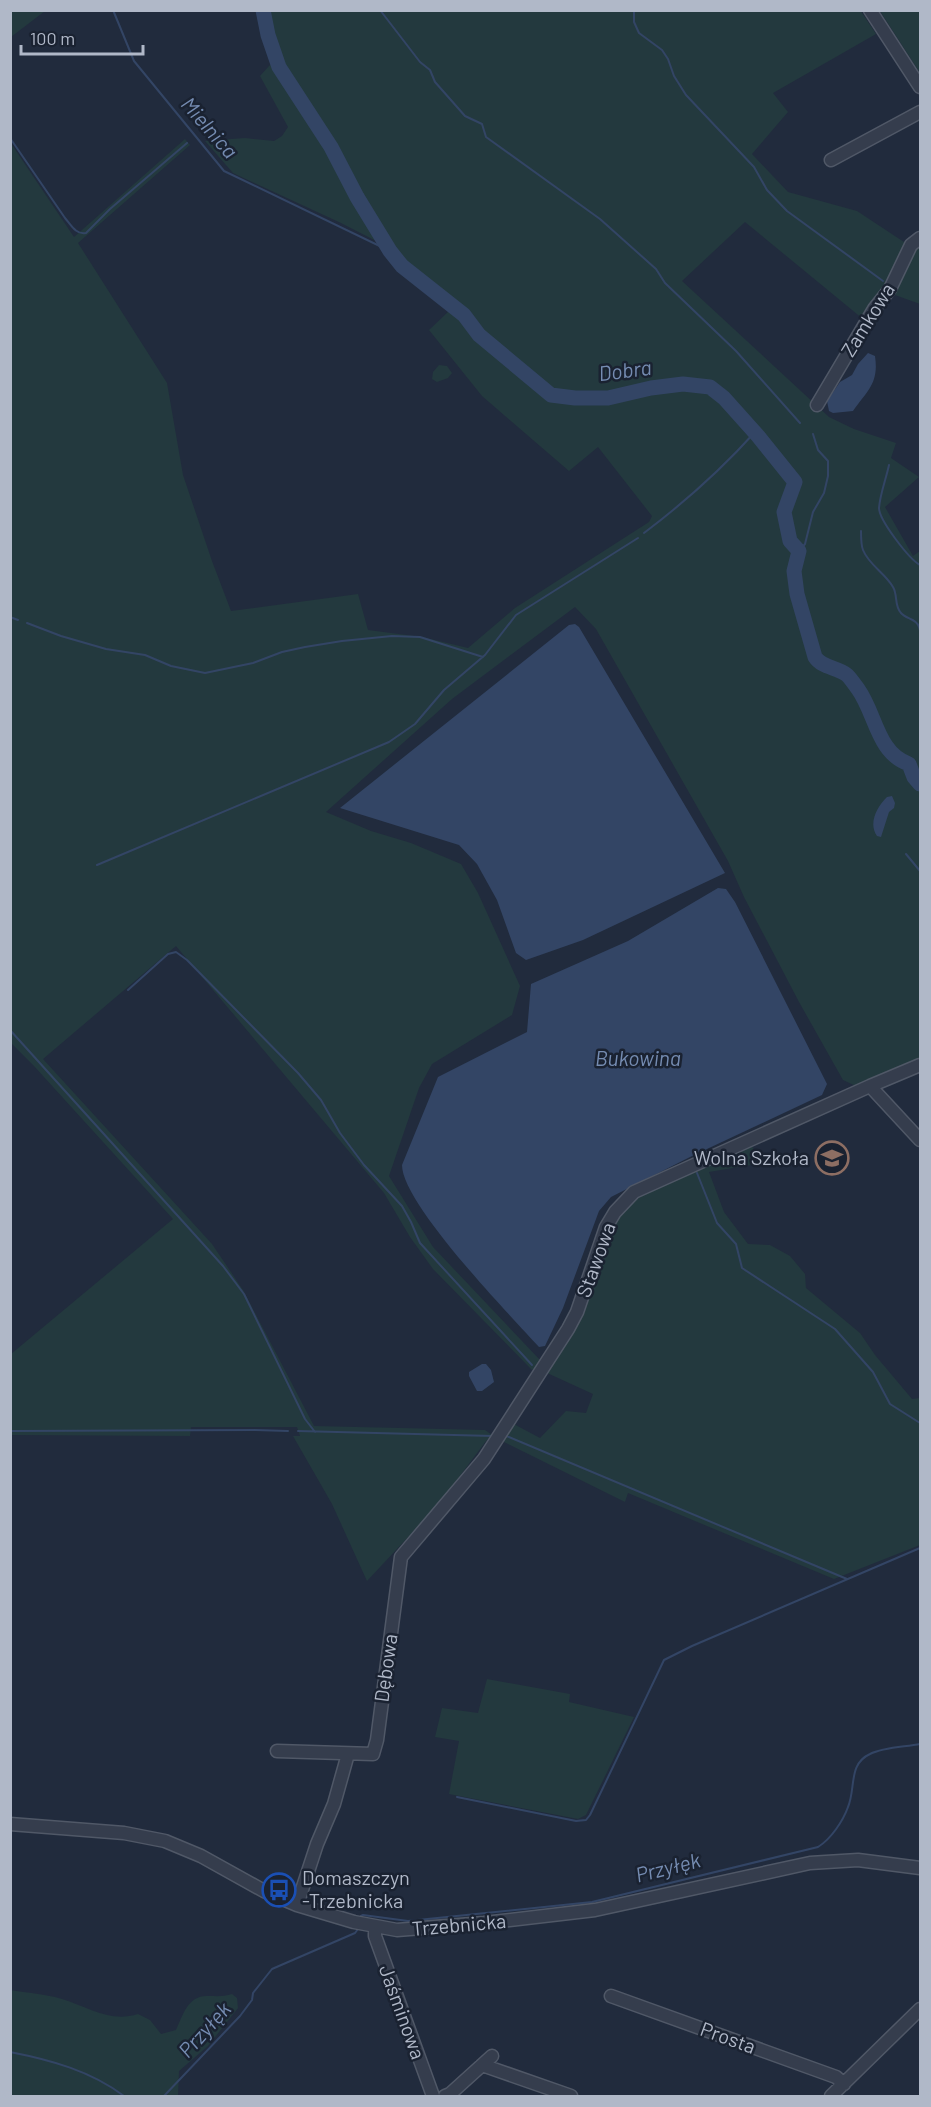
<svg xmlns="http://www.w3.org/2000/svg" width="931" height="2107" font-family="Barlow,sans-serif">
<style>
.green{fill:#23393e}
.water{fill:#334565}
.lines{fill:none;stroke-linecap:round;stroke-linejoin:round}
.stream{stroke:#334565;stroke-width:2}
.river{stroke:#334565;stroke-width:15}
.minor-casing{stroke:#505867;stroke-width:15}
.minor{stroke:#353d4d;stroke-width:12}
.labels{text-anchor:middle;stroke-width:5;stroke-linejoin:round;paint-order:stroke}
.street-label{font-size:20px;fill:#b0b8c8;stroke:#1a2231}
.poi-label{font-size:20px;fill:#b0b8c8;stroke:#1a2231;text-anchor:end}
.water-label{font-size:21px;font-style:italic;fill:#758cb2;stroke:#1a2231}
</style>
<rect width="100%" height="100%" fill="#212b3d"/>
<path class="green" d="M11,10H45V11L11,37Z
M860,10L876,34L773,93L788,112L752,154L788,192L857,211L907,244L887,283L863,319L745,222L682,281L829,417L854,429L896,443L891,458L919,477L885,507L913,556L920,551V1059L858,1087L843,1080L799,1002L744,897L728,861L596,629L575,607L452,699L326,812L371,831L411,843L461,864L478,893L520,986L512,1015L432,1064L419,1088L389,1176L433,1247L540,1360L536,1368L532,1370L433,1269L410,1237L384,1193L176,946L43,1059L212,1244L243,1290L314,1426L485,1430L492,1435L486,1441L439,1504L367,1581L332,1504L293,1436H300L297,1427H191L190,1436L11,1435V1354L173,1219L34,1066L11,1043L10,142L74,237L185,139L190,145L78,243L167,383L183,475L212,561L231,611L358,594L368,630L422,637L468,648L515,608L649,522L652,516L598,447L569,471L482,396L429,330L449,311L461,317L475,337L540,386L552,399L570,402L608,400L649,390L672,388L700,390L715,393L738,416L742,413L726,395L712,385L700,383L682,382L650,385L606,396L554,392L484,333L458,306L384,245L341,223L233,173L205,141L245,138L274,141L282,136L288,127L260,76L269,66L279,59L268,11Z
M880,11H920V73Z
M920,241V304L895,295L905,261Z
M439,365L447,366L452,373L448,378L437,382L432,379L433,372Z
M751,1145L762,1161L751,1165L709,1172L724,1212L748,1244L770,1245L790,1256L805,1274L806,1288L860,1333L875,1355L912,1399L920,1398V1545L834,1579L628,1493L625,1502L504,1442L503,1438L510,1422L540,1438L566,1411L586,1413L593,1394L545,1372L610,1224L635,1196Z
M487,1679L570,1694L569,1702L634,1717L586,1815L578,1819L449,1794L459,1741L435,1737L442,1708L478,1713Z
M10,1990C27,1993 46,1994 62,1999C88,2007 110,2023 138,2014L150,2020L161,2034L176,2030C183,2015 188,1995 208,1996C217,1996 223,1997 232,1994L237,1998L238,2008L208,2046L179,2071L178,2096H11Z"/>
<path class="water" d="M868,353L875,356C879,383 868,390 853,411L833,413L829,411L827,401L840,382L852,375L858,364Z
M575,624L579,627L725,873L583,940L526,960L516,953L497,900L477,864L459,845L340,808L569,625Z
M892,796L895,803L894,808L889,812L881,837L877,836C868,823 877,807 887,797Z
M718,888L726,889L735,902L827,1084L822,1095L692,1156L611,1197L599,1211L563,1308L545,1346L539,1347C510,1315 402,1204 402,1165L438,1077L527,1032L531,984L628,941Z
M482,1364H486L491,1370L494,1382L482,1391H477L469,1376V1372Z"/>
<g class="lines">
<path class="stream" d="M113,10L134,61L224,171L390,251
M380,10L420,62L430,70L435,82L465,116L482,124L486,137L600,219L656,269L665,283L736,351L800,423
M634,10V22L639,33L662,50L668,59L674,76L686,95L754,167L767,190L787,211L883,281
M10,138L65,218C71,225 76,235 86,233L110,209L187,143
M889,465C886,479 880,494 879,508C879,520 909,559 920,565
M861,531C861,537 861,545 863,550C869,565 885,573 893,587C898,595 894,606 901,613C906,619 917,619 919,627C922,635 920,647 920,655
M644,533C685,502 721,470 755,432
M799,551L805,544L813,512L824,493L828,476V461L818,450L813,434
M10,617L18,620
M27,623L61,636L106,649L145,655L171,666L205,673L253,663L282,652L305,647L342,641L392,636L420,637L483,657
M906,854L920,871
M97,865L389,742L415,724L444,690L485,655L516,615L638,538
M128,990L168,954L176,952L187,960L298,1073L321,1100L340,1133L364,1165L402,1206L411,1222L420,1243L532,1365
M10,1030L223,1266L244,1294L305,1419L315,1432
M697,1173L717,1223L736,1244L742,1268L835,1329L873,1372L890,1404L920,1423
M10,1431L255,1430L288,1431
M298,1431L493,1436
M504,1435L847,1579
M457,1797L576,1821L586,1820L590,1815L664,1660L692,1646L920,1548
M361,1916L363,1915L408,1921L592,1902L818,1847C831,1839 843,1821 848,1807C856,1788 848,1764 870,1754C884,1747 905,1747 920,1744
M10,2052C51,2060 91,2071 124,2096
M164,2096L240,2016L252,2000L253,1993L272,1969L355,1933L358,1929"/>
<path class="river" d="M263,10L268,35L279,67L331,147L357,197L390,251L402,266L464,315L479,335L551,395L575,398H608L651,388L683,384L710,387L724,398L758,436L795,482L784,512L790,541L799,551L794,571L797,594L815,657C822,668 837,667 847,675C851,679 855,685 858,689C876,714 877,753 909,764L914,777L920,784"/>
<g class="minor-casing">
<path id="minor" d="M870,10L920,87
M831,160L920,112
M817,405L874,309L890,289L911,245L920,238
M870,1086L920,1140
M277,1751L373,1754L377,1740L401,1557L484,1459L568,1329L577,1312L606,1227L615,1212L634,1192L870,1086L920,1065
M10,1824L124,1833L165,1841L201,1856L264,1891L297,1905L354,1922L397,1930L484,1923L595,1910L810,1863L858,1860L920,1868
M297,1905L317,1844L334,1804L348,1754
M375,1926V1936L433,2096
M611,1996L836,2077L844,2084
M482,2065L571,2096
M445,2096L450,2094L492,2056
M831,2096L920,2009"/>
</g>
<use href="#minor" class="minor"/>
</g>
<defs>
<g id="school-ring" transform="scale(1.725)"><circle r="9.5" fill="#1a2231" stroke="#8d6e63" stroke-width="1.5"/><path d="M0-5L7-2L0 1L-7-2ZM-4 1L0 2.5L4 1V4Q0 6-4 4Z" fill="#8d6e63"/></g>
<g id="bus-ring" transform="scale(1.725)"><circle r="9.5" fill="#1a2231" stroke="#1a4fb4" stroke-width="1.5"/><path d="M-5-6H5V4H4V6H2V4H-2V6H-4V4H-5ZM-3.5-4V0h7V-4ZM-3.5 1.2v1.5H-2V1.2ZM2 1.2v1.5H3.5V1.2Z" fill="#1a4fb4"/></g>
</defs>
<g fill-rule="evenodd">
<use href="#school-ring" x="832" y="1158"/>
<use href="#bus-ring" x="279" y="1890"/>
</g>
<g class="labels">
<g class="street-label">
<text transform="translate(868 320) rotate(-58)" y="7">Zamkowa</text>
<text transform="translate(596 1260) rotate(-70)" y="7">Stawowa</text>
<text transform="translate(386 1668) rotate(-82)" y="7">Dębowa</text>
<text transform="translate(459 1925) rotate(-5)" y="7">Trzebnicka</text>
<text transform="translate(402 2012) rotate(70)" y="7">Jaśminowa</text>
<text transform="translate(728 2038) rotate(20)" y="7">Prosta</text>
</g>
<g class="poi-label">
<text x="809" y="1165">Wolna Szkoła</text>
<text x="302" y="1885" text-anchor="start">Domaszczyn<tspan x="302" dy="23">-Trzebnicka</tspan></text>
</g>
<g class="water-label">
<text transform="translate(209 128) rotate(49)" y="7">Mielnica</text>
<text transform="translate(625 371) rotate(-7)" y="7">Dobra</text>
<text x="638" y="1066">Bukowina</text>
<text transform="translate(668 1868) rotate(-14)" y="7">Przyłęk</text>
<text transform="translate(205 2030) rotate(-48)" y="7">Przyłęk</text>
</g>
</g>
<rect width="931" height="2107" fill="none" stroke="#b0b8c8" stroke-width="24"/>
<path d="M21 45v9h122v-9" fill="none" stroke="#b0b8c8" stroke-width="3"/>
<text x="30" y="45" font-size="18" fill="#b0b8c8" stroke="#1a2231" stroke-width="4.5" paint-order="stroke">100 m</text>
</svg>
